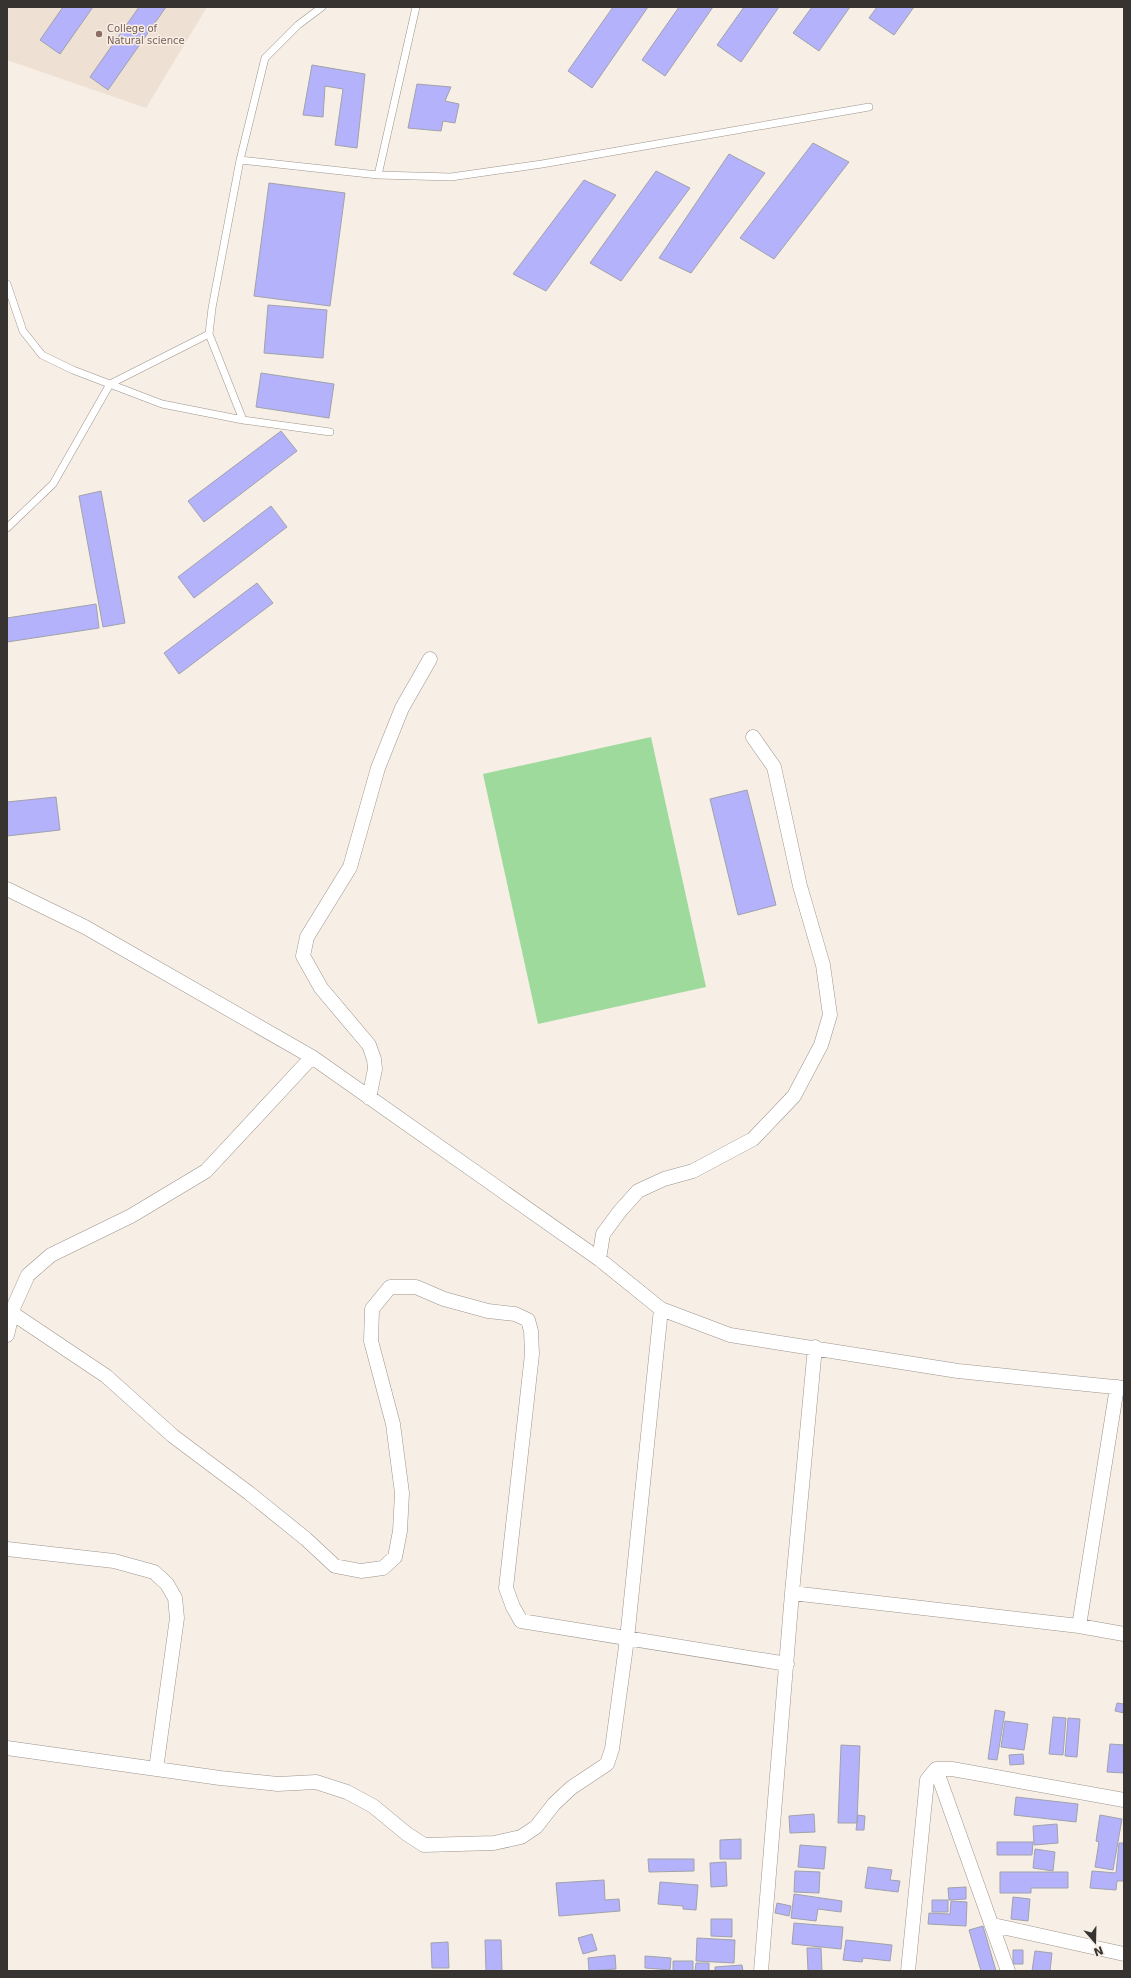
<svg xmlns="http://www.w3.org/2000/svg" width="1131" height="1978" font-family="'DejaVu Sans',sans-serif">
<style>
.built{fill:#efe0d4}
.green{fill:#9eda9c}
.building{fill:#b3b2fa;stroke:#a1a2ab}
.lines{fill:none;stroke-linecap:round;stroke-linejoin:round}
.service-casing{stroke:#9d948d;stroke-width:8}
.minor-casing{stroke:#9d948d;stroke-width:15}
.service{stroke:#fff;stroke-width:7}
.minor{stroke:#fff;stroke-width:14}
.education-dot{fill:#8d6e63;stroke:#f7eee6;stroke-width:1.5}
.labels{text-anchor:middle;stroke-width:3;stroke-linejoin:round;paint-order:stroke}
.education-label{font-size:10px;fill:#785e54;stroke:#f7eee6;text-anchor:start}
</style>
<rect width="100%" height="100%" fill="#f7eee6"/>
<path class="built" d="M7,7H207L146,108L7,60Z"/>
<path class="green" d="M651,737L706,987L538,1024L483,774Z"/>
<path class="building" d="M63,7H93L60,54L40,40Z
M139,7H166L108,90L90,77Z
M613,7H648L592,88L568,71Z
M679,7H713L665,76L642,60Z
M744,7H779L741,62L717,45Z
M812,7H850L819,51L793,33Z
M877,7H914L894,35L869,18Z
M312,65L365,74L357,148L335,145L343,89L325,86L323,117L303,115Z
M417,84L451,87L445,101L459,104L455,123L443,121L441,131L408,128Z
M813,143L849,162L774,259L740,238Z
M729,154L765,173L691,273L659,258Z
M656,171L690,188L621,281L590,263Z
M584,180L616,195L546,291L513,274Z
M269,183L345,193L330,306L254,296Z
M268,305L327,310L323,358L264,353Z
M261,373L334,384L329,418L256,407Z
M281,431L297,451L204,522L188,501Z
M101,491L125,623L103,627L79,496Z
M271,506L287,527L194,598L178,577Z
M257,583L273,603L179,674L164,653Z
M96,604L99,628L7,642V618Z
M747,790L776,905L738,915L710,799Z
M56,797L60,830L7,836V802Z
M1124,1701V1713L1115,1711L1117,1703L1123,1704Z
M995,1710L1005,1712L997,1760L988,1759Z
M1053,1717L1066,1718L1063,1755L1049,1754Z
M1068,1718L1080,1719L1077,1757L1065,1756Z
M1005,1721L1028,1724L1024,1750L1001,1747Z
M1110,1744L1124,1745V1773L1107,1772Z
M841,1745L860,1746L857,1823H838Z
M1023,1754L1024,1764L1010,1765L1009,1755Z
M1016,1797L1078,1804L1076,1822L1014,1815Z
M814,1814L815,1832L790,1833L789,1816Z
M858,1815L865,1816L864,1830H856Z
M1100,1815L1122,1819L1113,1870L1095,1867L1099,1842L1096,1841Z
M1057,1824L1058,1843L1034,1845L1033,1826Z
M741,1839V1859H720V1840Z
M997,1842H1033L1032,1855H997Z
M1119,1843H1124V1881H1117L1116,1890L1090,1888L1092,1871L1116,1873Z
M800,1845L826,1847L824,1869L798,1867Z
M1035,1849L1055,1852L1053,1871L1033,1868Z
M648,1859H694V1871L649,1872Z
M726,1862L727,1886L711,1887L710,1863Z
M868,1867L892,1870L890,1880L900,1881L898,1892L865,1888Z
M795,1871L820,1872L819,1893L794,1892Z
M1000,1872H1068V1888H1031V1893H1000Z
M604,1880L605,1900L619,1899L620,1911L559,1916L556,1883Z
M660,1882L698,1885L696,1910L683,1909V1906L658,1904Z
M966,1887V1899L949,1900L948,1888Z
M794,1894L842,1901L841,1912L818,1909L816,1921L791,1918Z
M1013,1897L1030,1899L1028,1921L1011,1919Z
M932,1900H948V1912H932Z
M951,1901L967,1902L966,1926L928,1924L929,1913L950,1914Z
M777,1903L791,1906L789,1916L775,1913Z
M711,1919H732V1937L711,1936Z
M794,1923L843,1927L841,1949L792,1944Z
M983,1926L996,1971H981L969,1930Z
M592,1934L597,1950L583,1954L578,1938Z
M697,1938L735,1940L734,1963L696,1961Z
M485,1940H501L502,1971H486Z
M846,1940L892,1945L890,1961L863,1958L862,1962L843,1960Z
M448,1942L449,1968H432L431,1943Z
M807,1948H821L822,1971H808Z
M1013,1950H1023V1964H1013Z
M1035,1951L1052,1953L1050,1971H1032Z
M615,1955L616,1969L589,1971L588,1958Z
M645,1956L671,1958L670,1970L645,1968Z
M673,1961H693V1971H673Z
M696,1963H709V1971H695Z
M742,1965L743,1971H715V1967Z"/>
<g class="lines">
<g class="service-casing">
<path id="service" d="M240,160L378,175L451,177L542,164L869,107
M378,175L416,7
M7,284L23,331L42,355L73,370L162,404L243,420L330,432
M243,420L209,334L212,308L240,160L265,58L298,25L322,7
M7,528L53,484L110,384L209,334"/>
</g>
<g class="minor-casing">
<path id="minor" d="M7,889L85,927L312,1057L599,1259L661,1309L730,1335L958,1371L1124,1388
M369,1098L375,1069L374,1059L369,1045L321,988L303,956L307,937L350,867L378,768L402,708L430,659
M599,1259L603,1234L620,1211L638,1191L664,1179L693,1171L753,1139L794,1096L821,1045L830,1015L823,965L800,886L774,767L753,737
M12,1313L106,1376L173,1436L249,1493L306,1539L335,1566L361,1571L383,1568L395,1557L400,1531L402,1493L393,1424L371,1341L372,1309L390,1287H416L444,1299L488,1311L515,1314L528,1320L531,1331L532,1354L506,1588L513,1607L521,1621L787,1664
M7,1335L14,1306L28,1275L51,1255L131,1216L206,1171L312,1057
M7,1549L114,1561L154,1572L167,1584L175,1598L177,1618L156,1769
M792,1593L1079,1626L1124,1634
M1079,1626L1117,1387
M7,1748L220,1778L278,1784L316,1782L347,1792L373,1806L407,1834L424,1845L494,1843L521,1837L536,1827L554,1804L571,1788L607,1764L612,1749L627,1639L661,1309
M936,1769L1008,1971
M993,1925L1124,1954
M761,1971L792,1593L815,1347
M908,1971L927,1780L936,1769H952L1124,1800"/>
</g>
<use href="#service" class="service"/>
<use href="#minor" class="minor"/>
</g>
<circle class="education-dot" cx="99" cy="34" r="4"/>
<g class="labels">
<g class="education-label">
<text x="107" y="32">College of<tspan x="107" dy="12">Natural science</tspan></text>
</g>
</g>
<rect width="1131" height="1978" fill="none" stroke="#373331" stroke-width="16"/>
<g transform="translate(1095 1942) rotate(160)" stroke="#f7eee6" stroke-width="3" paint-order="stroke">
<path d="M0-3L7 15L0 10L-7 15Z" fill="#373331"/>
<text y="-6" font-size="11" font-weight="bold" text-anchor="middle" fill="#373331">N</text>
</g>
</svg>
